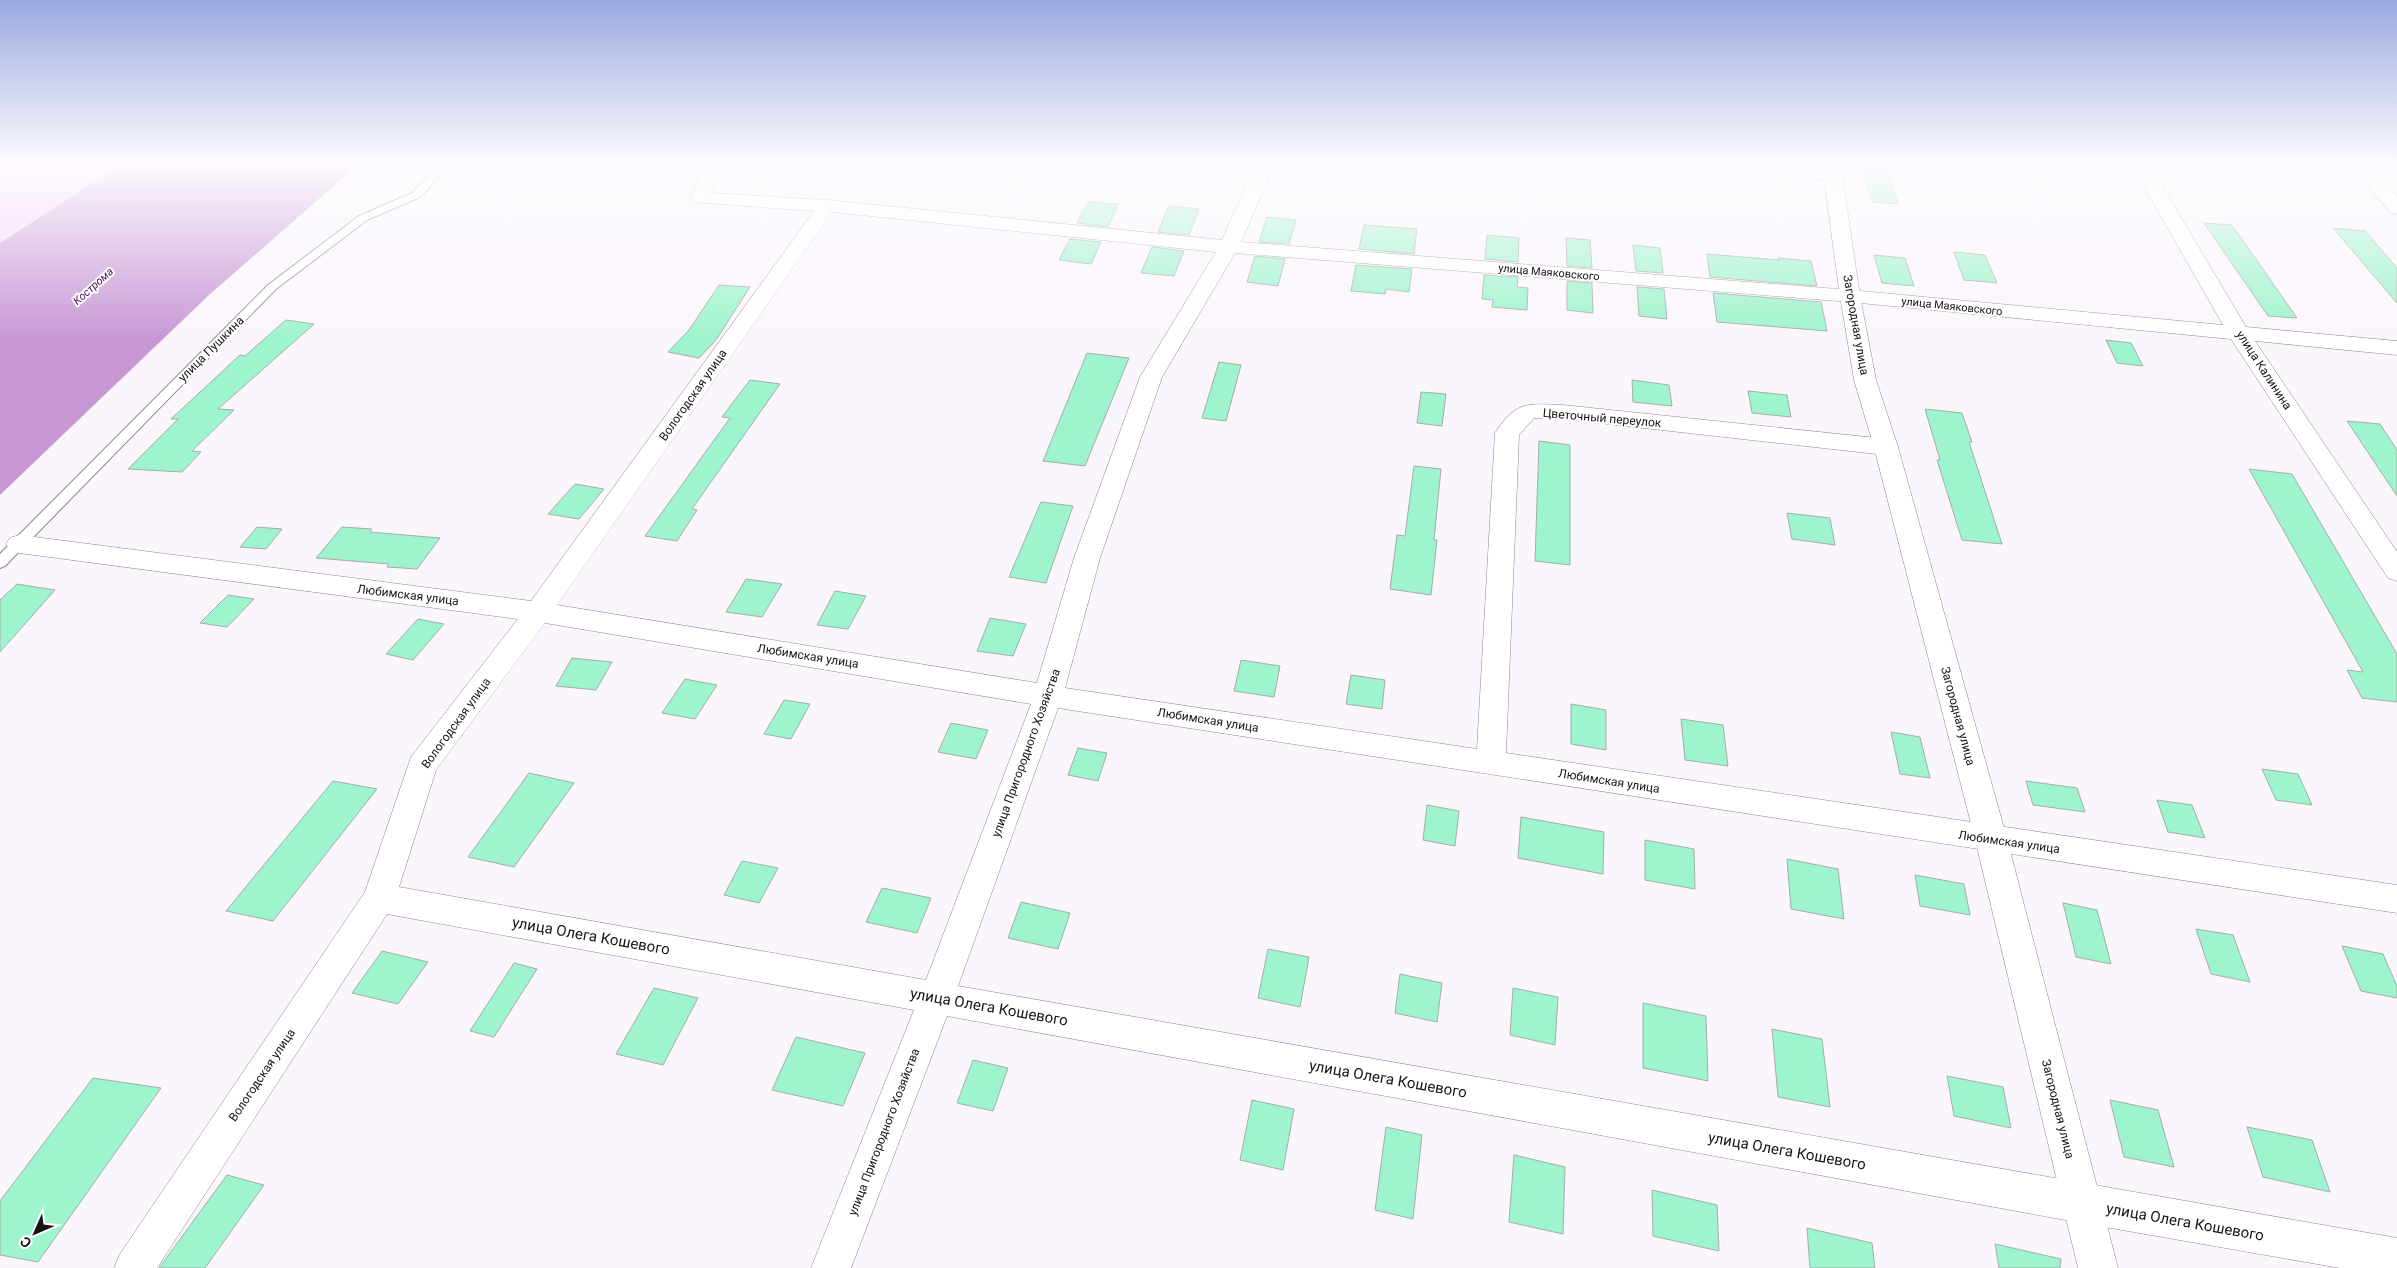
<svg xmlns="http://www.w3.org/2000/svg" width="2397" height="1268" font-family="Roboto,sans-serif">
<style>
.green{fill:#f4d4fd}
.water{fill:#c898d5}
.building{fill:#9ef4cc;stroke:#a5ada9}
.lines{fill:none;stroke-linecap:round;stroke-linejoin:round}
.lane-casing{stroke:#8a858b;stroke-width:2}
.street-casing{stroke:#8a858b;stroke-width:1}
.secondary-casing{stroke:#8a858b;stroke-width:1}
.lane{fill:#fff;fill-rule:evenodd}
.street{fill:#fff;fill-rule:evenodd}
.secondary{fill:#fff;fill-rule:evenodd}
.labels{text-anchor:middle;stroke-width:4;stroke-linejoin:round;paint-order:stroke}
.far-street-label{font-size:11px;fill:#151315;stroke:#fff}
.far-water-label{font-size:11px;font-style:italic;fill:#4b0f5a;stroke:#fff}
.street-label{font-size:12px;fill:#151315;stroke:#fff}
.near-street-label{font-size:15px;fill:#151315;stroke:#fff}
</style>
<rect width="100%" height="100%" fill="#fbf6fd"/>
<path class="green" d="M0,162H121L113,170L0,243Z"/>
<path class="water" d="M121,162H361L209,295L0,495V243L113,170Z"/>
<path class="building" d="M1860,162H1885L1898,204L1873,202Z
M1088,202L1118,204L1108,227L1077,223Z
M1172,206L1199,209L1189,235L1158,232L1168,208Z
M1267,217L1296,220L1289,244L1259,242Z
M2204,223L2232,225L2297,318L2268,316Z
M1364,225L1417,229L1414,254L1359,249Z
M2333,228L2365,231L2397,268V303Z
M1487,235L1519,238L1518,262L1485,259Z
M1566,238L1590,240L1592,268L1567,266Z
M1070,239L1101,242L1091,264L1059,260Z
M1633,245L1660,248L1663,273L1636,271Z
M1152,247L1184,251L1174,276L1141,273Z
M1954,252L1985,255L1997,283L1964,280Z
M1707,254L1779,260L1778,258L1811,261L1817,286L1710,277Z
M1874,255L1905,258L1914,286L1882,283Z
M1255,256L1285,259L1278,286L1247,282Z
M1356,265L1412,269L1409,292L1386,289L1385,294L1351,291Z
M1484,275L1518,277L1517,287L1528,288L1527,310L1492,307L1493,300L1482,299Z
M1567,281L1592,283L1593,313L1567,310Z
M719,285L750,287L716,340L699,358L668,352L689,330Z
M1637,287L1664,289L1667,319L1639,316Z
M1713,293L1821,302L1827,331L1717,322Z
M286,320L314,324L218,409L234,410L192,451L201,452L182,472L128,469L178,419H171L240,355L245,356Z
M2106,340L2131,343L2143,366L2117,363Z
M1087,353L1129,358L1085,466L1043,461Z
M1219,362L1241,365L1226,421L1202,418Z
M750,380L780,384L692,509L697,510L677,541L645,536L730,418L722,417Z
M1632,380L1669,385L1672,406L1633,402Z
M1748,391L1787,395L1791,417L1752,413Z
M1421,392L1446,394L1442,426L1417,423Z
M1925,409L1962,413L1972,442H1969L2002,544L1962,540L1937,460H1940Z
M2347,421L2380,424L2397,450V496Z
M1539,441L1570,445V565L1535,561Z
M1414,466L1441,469L1434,540H1437L1431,595L1390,589L1397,535L1405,536Z
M2249,469L2292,474L2397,654V702L2362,698L2347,670L2363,672Z
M575,484L604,489L579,519L548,514Z
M1041,502L1073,506L1046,583L1009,577Z
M1787,513L1830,518L1835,545L1792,539Z
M257,527L282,529L266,549L240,547Z
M342,527L372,529L370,532L440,538L417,569L387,567L389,564L316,558Z
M746,579L782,584L762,617L726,612Z
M17,584L55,590L0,652V600Z
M835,591L866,596L848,629L817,625Z
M228,595L254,599L227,627L200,623Z
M990,618L1026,624L1013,656L977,651Z
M418,619L444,624L413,660L386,654Z
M572,658L612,662L596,690L556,686Z
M1241,660L1280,666L1274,697L1234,691Z
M1351,675L1385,680L1382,709L1346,704Z
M685,679L717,685L695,719L662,713Z
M784,700L810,704L791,739L764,734Z
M1571,704L1606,710V750L1571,744Z
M1681,719L1723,725L1728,766L1685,760Z
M951,723L988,730L976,759L938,752Z
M1891,732L1920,737L1930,778L1900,774Z
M1078,748L1107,753L1098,781L1068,775Z
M2262,769L2298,774L2312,805L2276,800Z
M529,773L574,783L514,867L468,857Z
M333,781L377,789L273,921L226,911Z
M2026,781L2077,788L2085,812L2033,805Z
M2157,800L2192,805L2205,838L2168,832Z
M1427,805L1459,811L1455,846L1423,840Z
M1521,817L1604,832L1603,874L1518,858Z
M1645,840L1694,849L1695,889L1645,880Z
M1787,859L1838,869L1844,919L1791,909Z
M742,861L778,868L759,903L724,895Z
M1915,875L1964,884L1970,915L1920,906Z
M882,888L931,898L917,933L866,922Z
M1021,902L1070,913L1058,949L1008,938Z
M2063,903L2097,910L2111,964L2076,957Z
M2196,929L2233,935L2250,982L2211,974Z
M2342,946L2383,954L2397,986V998L2361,991Z
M1268,949L1309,957L1300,1007L1258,998Z
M382,951L428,962L398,1004L352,993Z
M514,963L537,969L494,1037L470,1031Z
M1400,974L1442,983L1437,1022L1395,1013Z
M654,988L698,998L663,1065L616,1054Z
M1513,988L1558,997L1555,1045L1510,1035Z
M1643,1003L1706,1016L1708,1081L1643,1068Z
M1772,1029L1822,1039L1830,1107L1778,1097Z
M796,1037L865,1053L843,1106L772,1090Z
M973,1060L1008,1068L993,1111L957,1103Z
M1947,1076L2003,1087L2011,1128L1954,1116Z
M93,1078L161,1088L38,1262L0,1255V1201Z
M1252,1100L1294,1109L1283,1170L1240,1160Z
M2110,1100L2158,1110L2174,1167L2124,1157Z
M1386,1127L1422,1135L1413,1219L1375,1210Z
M2247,1127L2312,1140L2330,1192L2263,1177Z
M1514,1155L1565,1167L1563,1234L1509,1222Z
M227,1175L264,1185L205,1268H159Z
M1652,1190L1717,1205L1719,1251L1653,1236Z
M1807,1228L1872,1243L1875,1268H1810Z
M1995,1244L2061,1259L2060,1268H1999Z"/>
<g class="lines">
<g class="lane-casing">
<path id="lane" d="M436,162H446L440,176L420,197L367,220L276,289L5,566L0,568V554L268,285L359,216L412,193L431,173Z"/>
</g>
<g class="street-casing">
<path id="street" d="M706,162H724L711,193L827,200L1222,240L1257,162H1275L1241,242L1850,290L2223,325L2130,162H2148L2246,327L2397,341V355L2255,341L2397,552V581L2388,578L2231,339L1850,302L1235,253L1162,377L1100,558L1065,688L1477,749L1495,433C1517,400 1527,404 1563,405L1886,439L1894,442L1898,447L1894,452L1886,455L1563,419L1534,418L1519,435L1506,753L2397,885V913L1058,708L958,986L2397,1238V1268H2340L2082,1223L947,1016L851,1268H811L914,1010L387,914L157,1268H114L120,1254L365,892L411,757L518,619L19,553L10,550L6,544L10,538L19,535L531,601L814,211L693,202L691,198ZM832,212L1216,252L1140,377L1074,558L1037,683L557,605ZM545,623L1031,704L926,980L399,887L436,770Z
M1715,162H1773L1834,169L1841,171L1843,175L1841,179L1834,181L1724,167L1718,166Z
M2347,162H2366L2397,196V214L2390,212Z"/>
</g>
<g class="secondary-casing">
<path id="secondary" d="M1822,162H1840L1860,296L1876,380L1898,447L2007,839L2118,1268H2078L1975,839L1874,447L1854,380L1840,296Z"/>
</g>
<use href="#lane" class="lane"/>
<use href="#street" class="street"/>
<use href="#secondary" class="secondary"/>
</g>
<linearGradient id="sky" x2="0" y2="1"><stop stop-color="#9ba9e0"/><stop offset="0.48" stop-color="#fdfbfe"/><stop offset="1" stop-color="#fdfbfe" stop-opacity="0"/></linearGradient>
<rect width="2397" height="340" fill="url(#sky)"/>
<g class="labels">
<g class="far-street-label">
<text transform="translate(1549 272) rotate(5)" y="4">улица Маяковского</text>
<text transform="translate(1952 306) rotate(6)" y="4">улица Маяковского</text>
</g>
<g class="far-water-label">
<text transform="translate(93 286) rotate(-42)" y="4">Кострома</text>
</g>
<g class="street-label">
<text transform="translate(1856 325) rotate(80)" y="4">Загородная улица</text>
<text transform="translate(211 349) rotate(-45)" y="4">улица Пушкина</text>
<text transform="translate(2264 370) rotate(57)" y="4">улица Калинина</text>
<text transform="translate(693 395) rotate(-55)" y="4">Вологодская улица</text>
<text transform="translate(1602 418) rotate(5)" y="4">Цветочный переулок</text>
<text transform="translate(408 595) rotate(7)" y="4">Любимская улица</text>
<text transform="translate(808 656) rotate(9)" y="4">Любимская улица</text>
<text transform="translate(1958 716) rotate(75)" y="4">Загородная улица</text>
<text transform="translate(1208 720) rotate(9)" y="4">Любимская улица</text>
<text transform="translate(456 723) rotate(-54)" y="4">Вологодская улица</text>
<text transform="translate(1026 753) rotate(-70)" y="4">улица Пригородного Хозяйства</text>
<text transform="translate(1609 781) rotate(9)" y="4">Любимская улица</text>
<text transform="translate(2009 842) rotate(8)" y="4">Любимская улица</text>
<text transform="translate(262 1075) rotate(-56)" y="4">Вологодская улица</text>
<text transform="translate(2058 1109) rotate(76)" y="4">Загородная улица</text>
<text transform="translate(884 1132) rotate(-69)" y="4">улица Пригородного Хозяйства</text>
</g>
<g class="near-street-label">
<text transform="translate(591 936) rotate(10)" y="5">улица Олега Кошевого</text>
<text transform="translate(989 1007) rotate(10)" y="5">улица Олега Кошевого</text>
<text transform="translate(1388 1079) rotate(10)" y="5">улица Олега Кошевого</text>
<text transform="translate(1787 1151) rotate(10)" y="5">улица Олега Кошевого</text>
<text transform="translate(2185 1222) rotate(10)" y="5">улица Олега Кошевого</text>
</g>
</g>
<g transform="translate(35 1233) rotate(225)" stroke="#ffffff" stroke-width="4" paint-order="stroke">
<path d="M0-4L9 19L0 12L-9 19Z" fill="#151315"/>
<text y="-8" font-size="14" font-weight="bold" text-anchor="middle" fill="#151315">С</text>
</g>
</svg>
